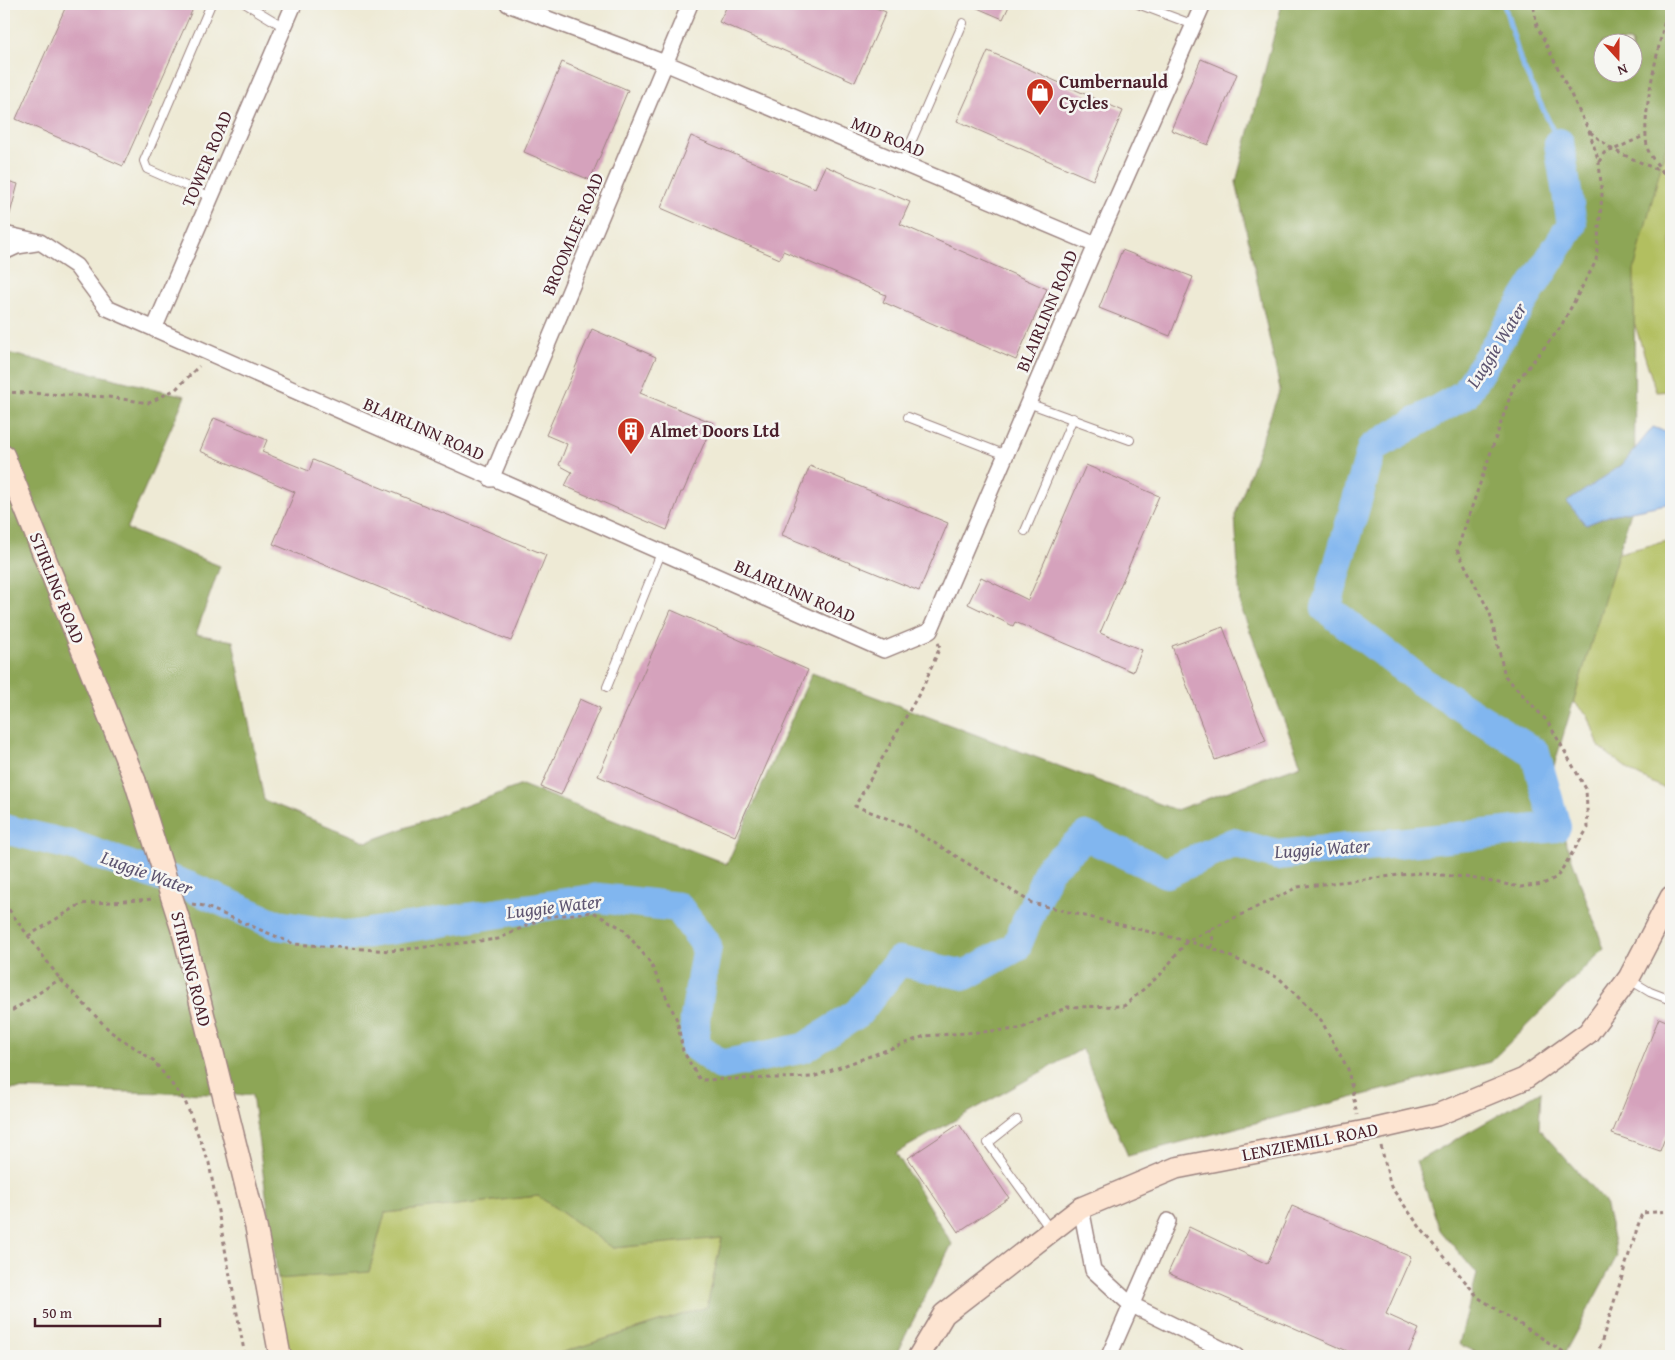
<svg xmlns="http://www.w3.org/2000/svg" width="1675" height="1360" font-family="'Gentium Book Plus',serif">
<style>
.green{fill:#b2bf61;stroke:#7e6f46;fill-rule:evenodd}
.forest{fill:#8da657;stroke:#6c6241;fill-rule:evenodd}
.water{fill:#81b6ef;stroke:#666a8d}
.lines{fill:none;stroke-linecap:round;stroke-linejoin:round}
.stream{stroke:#81b6ef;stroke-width:5}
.river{stroke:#81b6ef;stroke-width:30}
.building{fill:#d5a2bc}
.service-casing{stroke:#9c8480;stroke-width:10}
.minor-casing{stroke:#9c8480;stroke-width:18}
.secondary-casing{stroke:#9c8480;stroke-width:24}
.path{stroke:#9c8480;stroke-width:3;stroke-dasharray:4 4;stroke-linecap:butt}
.service{stroke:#fff;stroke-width:8}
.minor{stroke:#fff;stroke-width:15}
.secondary{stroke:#fde4d1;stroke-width:21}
.secondary-bridge-casing{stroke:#9c8480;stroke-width:24;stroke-linecap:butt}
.secondary-bridge{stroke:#fde4d1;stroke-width:21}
.labels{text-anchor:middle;stroke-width:5;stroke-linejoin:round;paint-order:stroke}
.poi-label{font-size:18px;font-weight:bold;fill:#4a1f2b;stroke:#f6f6f2;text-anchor:start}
.street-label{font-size:18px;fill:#4a1f2b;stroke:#f6f6f2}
.water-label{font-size:19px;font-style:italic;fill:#5d5470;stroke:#f6f6f2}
</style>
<rect width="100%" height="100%" fill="#f6f6f2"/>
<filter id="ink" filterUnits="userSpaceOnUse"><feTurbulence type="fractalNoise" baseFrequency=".02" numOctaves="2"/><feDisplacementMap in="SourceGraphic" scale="10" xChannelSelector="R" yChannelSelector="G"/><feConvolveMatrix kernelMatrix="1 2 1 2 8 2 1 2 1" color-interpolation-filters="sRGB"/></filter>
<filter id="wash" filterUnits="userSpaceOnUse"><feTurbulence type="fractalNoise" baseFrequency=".0096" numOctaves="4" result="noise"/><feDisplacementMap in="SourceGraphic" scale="20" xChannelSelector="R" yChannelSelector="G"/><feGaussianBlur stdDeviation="1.12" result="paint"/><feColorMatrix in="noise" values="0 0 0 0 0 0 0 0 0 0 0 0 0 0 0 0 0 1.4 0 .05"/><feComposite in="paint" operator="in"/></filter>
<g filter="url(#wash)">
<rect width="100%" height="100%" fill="#eeead5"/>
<path class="green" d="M1521,4H1671V391L1656,392L1592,188ZM1602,42H1632V72H1602Z
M1671,540V792L1633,773L1599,747L1588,715L1551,681L1579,563Z
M538,1196L613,1248L722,1237L707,1307L551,1356H288L278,1279L369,1271L385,1213Z"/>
<path class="forest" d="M1282,4H1671V127L1634,270L1635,498L1547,789L1604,949L1490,1062L1128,1156L1082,1049L896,1153L952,1244L895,1356H551L707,1307L722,1238L613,1248L538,1196L385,1213L369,1272L278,1279L252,1095L4,1089V355L8,353L185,396L127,529L220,566L196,634L233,641L264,800L367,842L522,785L727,864L812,673L1176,810L1301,765L1240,605L1235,515L1280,389L1236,182ZM1602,42H1632V72H1602Z
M1541,1091L1539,1129L1605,1202L1617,1256L1563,1356H1484L1459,1344L1477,1274L1440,1230L1416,1162Z"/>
<path class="water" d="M1653,427L1671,434V503L1611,515L1586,525L1567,502L1622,465Z"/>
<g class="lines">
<path class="stream" d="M1504,4L1521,62L1559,143"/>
<path class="river" d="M4,829L74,846L190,887L277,925L349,936L599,898L678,907L707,946L695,1018V1046L721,1065L804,1048L858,1013L899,961L965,975L1016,947L1049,869L1086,836L1166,873L1233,843L1277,855L1556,827L1535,753L1422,682L1326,608L1372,448L1465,394L1572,224L1559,143"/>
</g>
<g id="blocks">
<path class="building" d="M67,4H195L123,166L16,119Z
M728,4H866L886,12L855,82L719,22Z
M968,4H1010L1003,19Z
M988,51L1123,111L1093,180L957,121Z
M1201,59L1237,74L1208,145L1171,130Z
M562,62L628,90L590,180L524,152Z
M691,136L815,188L825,166L910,202L900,224L1047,289L1016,360L883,302L886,295L783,251L780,259L661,208Z
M4,180L18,184L8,221H4Z
M1122,250L1193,277L1170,336L1099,308Z
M592,329L656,357L640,393L713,423L683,492H681L667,530L565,486L572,472L559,465L567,444L546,435Z
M214,418L267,440L262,452L309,471L313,460L546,555L511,641L273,544L295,492L200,451Z
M1086,465L1159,496L1100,633L1142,650L1133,672L1015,622L1013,626L968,604L981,577L1028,600Z
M810,466L948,523L919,591L782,535Z
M671,610L808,670L735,836L598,776Z
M1223,627L1266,741L1215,760L1172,646Z
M580,699L600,708L561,795L541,787Z
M1659,1018L1671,1023V1122L1660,1151L1612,1134Z
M959,1124L1009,1198L958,1232L908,1158Z
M1292,1206L1411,1257L1386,1314L1419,1329L1407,1356H1359L1168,1273L1189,1227L1267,1264Z"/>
</g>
</g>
<g filter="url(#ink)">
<use href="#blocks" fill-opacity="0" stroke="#9c8480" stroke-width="1"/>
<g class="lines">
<g class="service-casing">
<path id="service" d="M246,4L284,27
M1138,4L1194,25
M902,163L963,23
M211,197L147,169L144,161L211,4
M1028,403L1130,440
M908,417L1006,455
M1025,531L1073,418
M607,687L661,553
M1630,980L1650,992L1671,1000
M1017,1120L988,1143L1050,1229"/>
</g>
<g class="minor-casing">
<path id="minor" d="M508,4L665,63L1096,245
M4,234L40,242L76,266L107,308L884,650L930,631L1096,245L1203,4
M4,252L17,246L36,243
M154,329L294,4
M491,479L690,4
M1081,1208L1093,1270L1130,1304L1236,1356
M1109,1356L1168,1221"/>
</g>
<g class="secondary-casing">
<path id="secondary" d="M4,456L135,781
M184,936L256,1227L280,1356
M919,1356L944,1314L1081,1208L1176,1168L1376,1129L1437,1115L1524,1079L1588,1033L1629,978L1671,897"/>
</g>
<path class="path" d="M1590,132L1613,150L1646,135
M1599,162L1604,153L1613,150L1671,176
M1663,172C1659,166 1651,158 1648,150C1639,117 1660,46 1667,10L1671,4
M4,392L108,397L149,403L176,389L199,366
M938,643L940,647L924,685L855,806L907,826L1032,903L1187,941L1211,948L1279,978L1321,1020L1348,1069L1357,1115
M4,903L60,979L111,1032L153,1060L185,1101L209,1163L245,1356
M192,904L204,906L294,944L390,951L498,939L545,917L593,912L623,929L650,962L677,1020L683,1051L700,1080L813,1077L925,1036L1020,1029L1067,1007L1124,1006L1161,974L1187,941L1298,887L1417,873L1465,877L1521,887L1543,884L1557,877L1588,828L1586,789L1548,722L1505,676L1490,613L1457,550L1514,385L1560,328L1596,261L1602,195L1599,162L1589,131L1537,26L1533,4
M1209,929L1214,941L1211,948
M28,936L81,904L154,899
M4,1010H13L60,979
M1381,1146L1391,1187L1422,1230L1479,1298L1570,1356
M1597,1356L1642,1213L1671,1211"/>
<use href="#service" class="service"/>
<use href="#minor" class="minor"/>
<use href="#secondary" class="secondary"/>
<g class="secondary-bridge-casing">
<path id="secondary-bridge" d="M135,781L184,936"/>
</g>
<use href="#secondary-bridge" class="secondary-bridge"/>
</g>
</g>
<defs>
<g id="shop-pin" transform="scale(1.4375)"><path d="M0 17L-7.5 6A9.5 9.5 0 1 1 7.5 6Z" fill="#c8321e" stroke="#f6f6f2"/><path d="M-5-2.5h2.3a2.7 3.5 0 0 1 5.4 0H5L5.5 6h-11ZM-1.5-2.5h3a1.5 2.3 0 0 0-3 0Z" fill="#fff"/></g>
<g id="building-pin" transform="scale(1.4375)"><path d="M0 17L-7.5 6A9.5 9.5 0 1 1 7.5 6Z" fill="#c8321e" stroke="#f6f6f2"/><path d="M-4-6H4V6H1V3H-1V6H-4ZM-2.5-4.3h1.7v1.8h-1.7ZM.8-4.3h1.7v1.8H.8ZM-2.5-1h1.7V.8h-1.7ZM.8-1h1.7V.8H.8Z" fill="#fff"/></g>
</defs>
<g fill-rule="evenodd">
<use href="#shop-pin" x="1040" y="92"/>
<use href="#building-pin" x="631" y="431"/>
</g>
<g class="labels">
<g class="poi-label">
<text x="1059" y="88">Cumbernauld<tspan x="1059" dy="21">Cycles</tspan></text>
<text x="650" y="437">Almet Doors Ltd</text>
</g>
<g class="street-label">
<text transform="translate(888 137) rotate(23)" y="6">MID ROAD</text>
<text transform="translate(207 159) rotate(-67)" y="6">TOWER ROAD</text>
<text transform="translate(573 234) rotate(-67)" y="6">BROOMLEE ROAD</text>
<text transform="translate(1047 311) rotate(-67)" y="6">BLAIRLINN ROAD</text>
<text transform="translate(424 429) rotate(24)" y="6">BLAIRLINN ROAD</text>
<text transform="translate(57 588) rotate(68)" y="6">STIRLING ROAD</text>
<text transform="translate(795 591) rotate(24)" y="6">BLAIRLINN ROAD</text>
<text transform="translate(191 969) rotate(76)" y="6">STIRLING ROAD</text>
<text transform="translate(1310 1142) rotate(-11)" y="6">LENZIEMILL ROAD</text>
</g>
<g class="water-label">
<text transform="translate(1496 345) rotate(-58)" y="7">Luggie Water</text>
<text transform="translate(1322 848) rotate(-4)" y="7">Luggie Water</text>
<text transform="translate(147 872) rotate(20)" y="7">Luggie Water</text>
<text transform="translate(554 906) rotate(-7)" y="7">Luggie Water</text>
</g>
</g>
<rect width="1675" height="1360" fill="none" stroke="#f6f6f2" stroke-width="20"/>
<g transform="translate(1618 58) rotate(159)"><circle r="24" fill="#f6f6f2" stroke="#b1a0a2"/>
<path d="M0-4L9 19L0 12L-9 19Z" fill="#c8321e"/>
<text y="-8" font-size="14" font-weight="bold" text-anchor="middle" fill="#4a1f2b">N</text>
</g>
<path d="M35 1318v8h125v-8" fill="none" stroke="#4a1f2b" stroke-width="2.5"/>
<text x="42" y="1318" font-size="15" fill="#4a1f2b" stroke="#f6f6f2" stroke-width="4" paint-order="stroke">50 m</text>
</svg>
